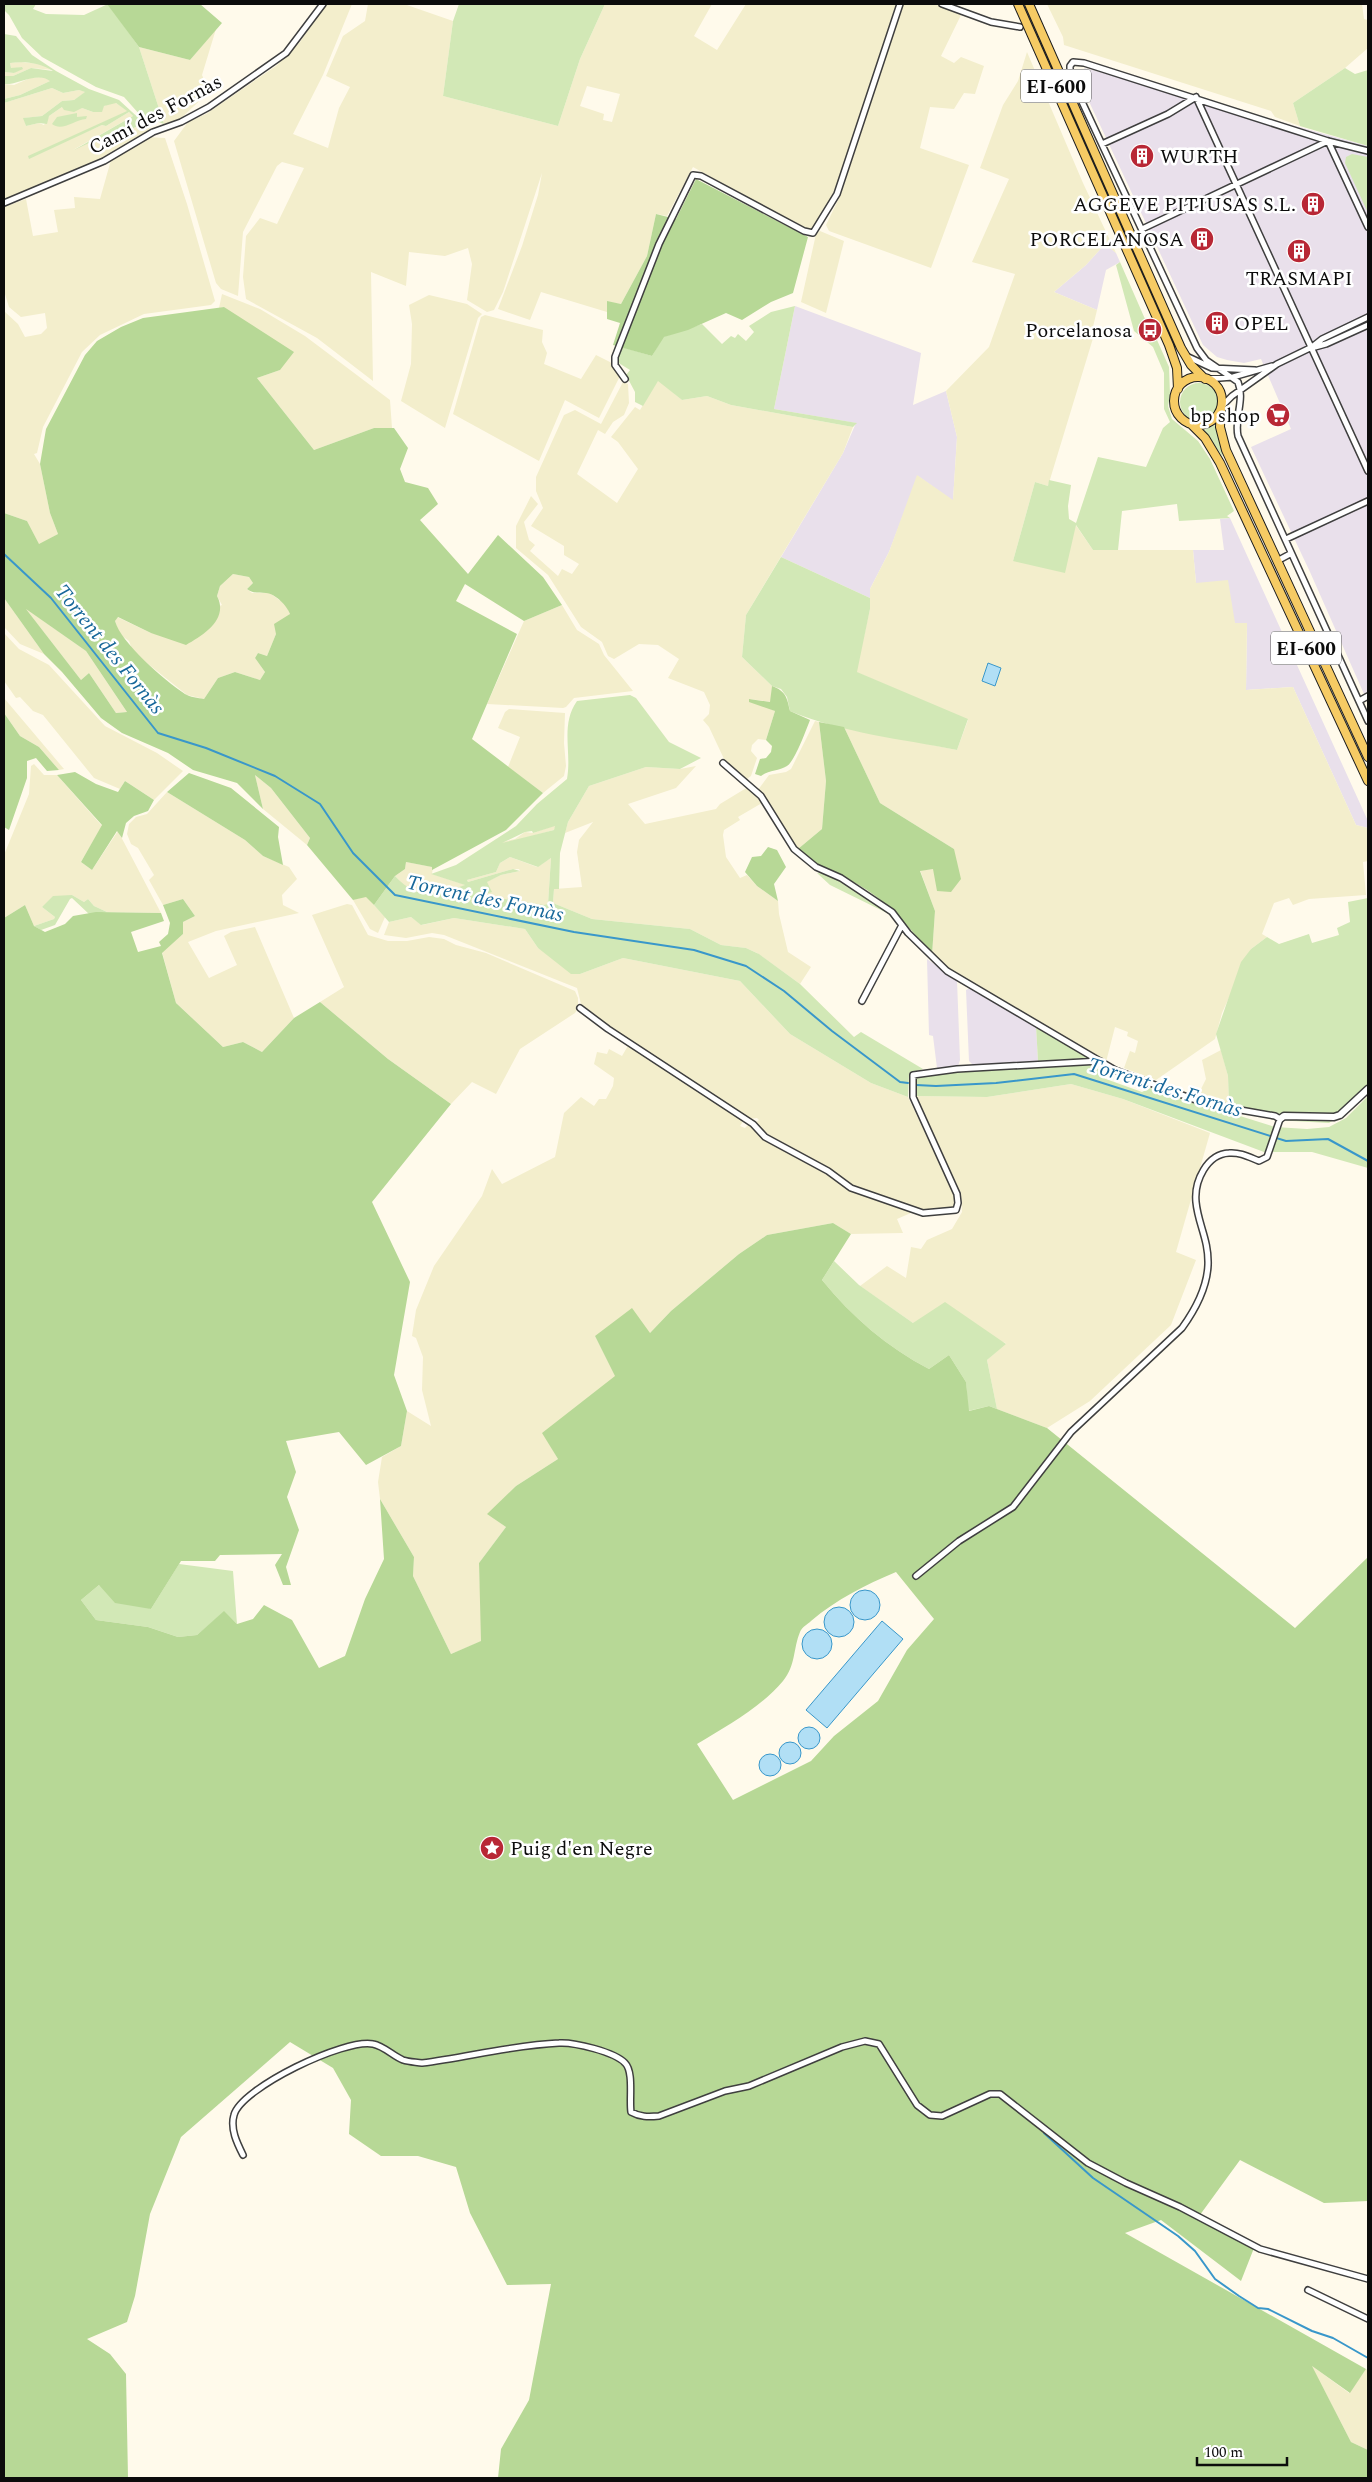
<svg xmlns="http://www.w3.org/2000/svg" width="1372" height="2482" font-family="Spectral,serif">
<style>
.industrial{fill:#e9e0eb}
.farmland{fill:#f3eecc;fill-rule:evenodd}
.green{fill:#d2e8b6;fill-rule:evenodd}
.forest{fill:#b7d896;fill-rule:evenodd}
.water{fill:#b1dff5;stroke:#3997ca}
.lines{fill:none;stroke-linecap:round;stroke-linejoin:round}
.stream{stroke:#3997ca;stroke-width:2}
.minor-casing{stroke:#3f3f3f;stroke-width:8}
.tertiary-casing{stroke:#3f3f3f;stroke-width:9}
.primary-casing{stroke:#1d1d1d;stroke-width:10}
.minor{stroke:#fff;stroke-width:5}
.tertiary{stroke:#fff;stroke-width:6}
.primary{stroke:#f6cb64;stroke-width:8}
.labels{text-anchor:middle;stroke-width:5;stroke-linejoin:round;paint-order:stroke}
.shield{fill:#fff;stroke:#555;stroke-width:1}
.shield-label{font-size:19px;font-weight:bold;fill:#0c0c0c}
.street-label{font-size:20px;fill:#0c0c0c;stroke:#fff}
.poi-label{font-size:20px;fill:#0c0c0c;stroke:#fff;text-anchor:end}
.water-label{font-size:21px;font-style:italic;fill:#18689a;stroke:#fff}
</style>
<rect width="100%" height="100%" fill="#fffaeb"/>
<path class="industrial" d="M1085,68L1368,146V703L1310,572L1251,447L1291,429L1261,359L1244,363L1227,360L1217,357L1203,345L1078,78V73Z
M1105,244L1116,253L1120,262L1106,270L1097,310L1054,292L1086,265Z
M795,306L921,353L913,405L946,391L957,437L953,501L918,476L889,552L870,589V598L781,557L843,453L856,423L774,409Z
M1230,518L1368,821V828L1356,825L1293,687L1246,690L1247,623H1235L1196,583L1193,550H1224L1220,519Z
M927,959L957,980L960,1060L958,1066L937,1068L933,1036L929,1035Z
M971,987L1036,1026L1038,1061L973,1065L969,1061L966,990Z"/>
<path class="farmland" d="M325,4H352L323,75L293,134L328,148L339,108L350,87L326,76L343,36L365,21L368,4H404L453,21L443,96L558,126L580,59L605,4H712L694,36L717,50L746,4H896L874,76L834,192L813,229L805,230L693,167L667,216L656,214L647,256L621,304L607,302V312L541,292L530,320L498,309L522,246L538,195L542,173L503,292L494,310L487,312L467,300L472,264L468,248L445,256L409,252L406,286L371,272L373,381L317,338L246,299L243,277L246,236L260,218L277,224L304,168L282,162L277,166L243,232L238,296L221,289L216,283L174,141L188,122L206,114L276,66L300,42ZM587,86L620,94L612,122L603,120L604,114L580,106Z
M903,4H936L961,15L941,56L954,63L961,57L984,66L975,94L964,93L954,109L930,107L920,148L969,165L931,268L829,231L826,225L841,194Z
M1047,4H1362L1364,19L1368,20V48L1345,68L1293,103L1300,126L1275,117L1271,111L1064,45L1063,37Z
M216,29L202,75L209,92L178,121L164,124L139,47L190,60Z
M1027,52L1083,183L1116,253L1105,244L1086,265L1054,292L1097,310L1092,331L1094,335L1048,486L1035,482L1013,561L1075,524L1093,550H1193L1196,583L1228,580L1235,623H1247L1246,690L1293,687L1356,825L1368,828V861L1363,862L1366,895L1309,899L1293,905L1289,898L1274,903L1262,934L1267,937L1251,949L1222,1013L1215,1039L1156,1080L1124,1068L1130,1051L1135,1053L1138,1041L1127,1036L1128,1032L1115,1027L1106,1062L952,972L932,955L935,911L920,870L933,869L954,849L880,803L844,727L957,750L968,720L856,672L870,609V589L889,552L917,475L953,500L957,437L946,391L989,347L1015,274L972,262L1009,179L980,168L1003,105L1018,81Z
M21,62L40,64L54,70L31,68L13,76H4V72L14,73L22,67L11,69L10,63Z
M40,77L50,79V81L20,95L4,99V84L14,85L30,78Z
M52,88L63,93L79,90L86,92L74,100L62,101L42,116L24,118L26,126L39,123L44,125L49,116L62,107L82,108L93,112L110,103H116L128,111L28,157L102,125L106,126L129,112L133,116L73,150L111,133L121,134L144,123L151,126L149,130L104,158L64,174L25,193L4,200V103Z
M147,137L165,138L187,204L215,301L211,305L144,314L100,335L82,352L43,427L37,453L34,454L40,464L50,513L58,534L39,545L27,521L4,513V311L18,324L25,337L41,334L47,328L45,313L21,317L9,307L4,291V207L26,199L33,236L58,232L54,210L75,208L74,197L100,199L111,160Z
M820,231L844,241L826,313L801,302L816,234Z
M222,294L260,309L305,336L390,400L392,428H374L314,450L257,378L280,370L224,307L219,308Z
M429,295L467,304L482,314L478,318L445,428L401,401L411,364L412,324L409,305Z
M485,315L543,330L542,342L547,353L544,364L581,379L596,355L610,362L621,374L599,418L565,400L539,461L453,414L481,317Z
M658,380L682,400L707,396L731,405L853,427L843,453L746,615L742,657L772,686L771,702L749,699L775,711L766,740L758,739L752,745L751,751L757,758L751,776L747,779L725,761L709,727L703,720L709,714L710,705L704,692L668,678L679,659L658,645L639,644L614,659L608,656L602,642L581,627L548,575L516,548V526L531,496L538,504L524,522L529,540L535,545L530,551L558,576L562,569L572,574L579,564L564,555V546L531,526L543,508L536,491V477L564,415L575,410L601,424L623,382L628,384L629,403L624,415L613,422L605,434L598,430L577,474L617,503L638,469L618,442L611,437L635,407L640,410Z
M233,574L249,577L253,583L247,589L252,593H270L286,605L290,614L276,634L267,656L258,653L255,658L265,672L260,680L235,672L218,678L204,699L187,695L133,652L129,641L118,633L115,621L117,617L151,633L222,605L217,596L220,586Z
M4,598L44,654L20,644L4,627Z
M562,605L577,630L599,644L604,655L633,691L574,698L566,707L563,708L487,704L524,621Z
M25,608L86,651L127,712L116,713L89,673L81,680Z
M4,633L19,649L49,665L105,726L157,753L183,771L154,800L125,781L120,789L94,778L43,715L33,711L20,697L16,698L4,681Z
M4,698L64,769L59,770L39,747L20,736L4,713Z
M509,709L565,713L564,743L566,766L564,776L543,793L508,767L520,737L498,728L505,712Z
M815,721L819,722L826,781L822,829L798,849L758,790L769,775L786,772L791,769Z
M34,764L44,775H57L102,826L81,862L92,870L118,831L161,913L107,912L94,906L88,899L84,902L72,895L42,907L55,917L54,919L34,926L25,905L4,918V855L29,794L31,766Z
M696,766L676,788L628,804L645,824L716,809L720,804L748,787L762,803L738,817L740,820L724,830L723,835L726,857L740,878L747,875L757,886L778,901L779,914L788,952L811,967L800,984L757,953L746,948L721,945L690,929L592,919L553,903L554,889L582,887L577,852L579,840L593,822L565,833L568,822L589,786L646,767L680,769Z
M255,775L271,788L310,838L307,845L263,809Z
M167,792L245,840L263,856L289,867L297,879L282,895L283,905L299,913L216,931L188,942L209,978L237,965L224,936L231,932L255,927L294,1018L262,1052L243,1042L223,1047L176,1003L162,952L183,934V922L195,916L183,899L163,905L149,880L154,875L138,848L131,844L127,834L129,824L136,817L147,814Z
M556,825L554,830L502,844V842L515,839L525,832L533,833Z
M510,857L537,867L551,858L548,904L544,906L505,899L484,905L470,902L486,882L501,875L520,871L519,869H513L468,882L467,880L496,872L500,863Z
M406,862L433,867L432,874L466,885L437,895L407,889L395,876L405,869Z
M366,896L385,917L378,933L370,929L353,900Z
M347,904L352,905L368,935L388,941H407L429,937L444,939L456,945L486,953L575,991L578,998V1008L575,1013L520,1049L496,1094L472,1082L451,1104L388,1059L320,1002L344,987L312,915Z
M411,917L422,925L454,918L525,929L538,948L580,974L623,958L740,981L790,1034L871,1083L908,1097L955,1196V1207L946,1211L922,1210L844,1182L767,1135L755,1123L759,1120L757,1118L748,1119L621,1035L585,1009L581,1004L577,988L444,935L432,933L406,938L384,935L389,922Z
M629,1044L744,1120L740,1126L745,1128L749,1124L760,1136L815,1167L848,1189L913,1212L897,1219L903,1233L851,1234L833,1223L767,1235L739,1254L671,1311L650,1333L595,1336L616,1376L543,1433L558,1459L516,1486L488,1514L506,1527L479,1563L482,1641L451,1654L413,1576L414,1557L380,1499L378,1482L382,1457L401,1446L407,1411L431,1426L422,1390L423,1357L416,1338L412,1336L416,1310L434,1266L482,1196L492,1169L502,1184L555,1157L564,1113L581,1097L594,1106L599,1099H606L613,1086L614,1078L594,1064L597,1052L607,1054L609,1049L622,1056Z
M1221,1050L1228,1076L1229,1105L1197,1097L1206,1079L1202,1060Z
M1071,1084L1123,1099L1210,1133L1176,1252L1196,1260L1171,1325L1090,1401L1047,1428L997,1409L987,1360L1006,1343L913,1323L860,1286L887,1266L906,1278L911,1247L921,1249L927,1240L952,1229L962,1212L961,1193L916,1096L987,1097Z
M1311,2365L1349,2393L1366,2369L1368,2370V2450L1351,2442Z"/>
<path class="green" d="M4,4H36L33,9L46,14L84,15L108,4L139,47L164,124L140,115L124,97L96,87L42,57L22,38L9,15L4,10Z
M459,4H605L580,59L558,126L443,96L453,21Z
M4,34L16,36L32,55L56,71L89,89L119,100L144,123L121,134L111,133L74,150L133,116L129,112L106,126L102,125L29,159L28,156L127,111L116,103L104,106L102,112H93L82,108L74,112L64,110L62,107L49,116L47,124L39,123L26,126L23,118L42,116L62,101L74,100L85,92L79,90L63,93L52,88L4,103V99L20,95L50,81C38,71 18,85 4,84V76H13L31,68L53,71C40,63 26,61 10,63L11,68L22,67L23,69L14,73L4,72Z
M1345,68L1355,74L1368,70V146L1300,126L1293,103Z
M77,113V117L87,116L86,119C74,120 62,132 52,124L57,117Z
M1352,154L1368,157V213L1345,163L1346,157Z
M1120,262L1145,319L1143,322L1151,338L1157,340L1169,367L1170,395L1168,406L1172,419L1198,441L1210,459L1234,511L1227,516L1230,518L1179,521L1177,504L1122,511L1118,550H1093L1076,525L1065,573L1013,561L1035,482L1048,486L1049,480L1071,485L1068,506L1069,519L1076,523L1098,457L1146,467L1163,428L1170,422L1164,409V373L1153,347L1134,331L1116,265Z
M795,306L774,409L857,423L853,427L731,405L707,396L682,400L658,381L643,406L635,402V392L626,375L630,370L617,362L622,347L652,356L663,337L702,324L722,344L731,336L735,338L738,334L746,341L754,332L749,326L771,312Z
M1180 402a19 19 0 1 1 38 0a19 19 0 1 1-38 0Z
M1215,425L1223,457L1204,430Z
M781,557L870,598V609L857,672L968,719L957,750C902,739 842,733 790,711L787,697L781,689L772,686L742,657L746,615Z
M630,695L636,698L669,742L701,758L680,769L646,767L589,786L568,822L560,853L559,889H554L553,903L592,919L690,929L721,945L746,948L759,954L800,984L854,1037L861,1032L923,1069L909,1074L908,1097L871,1083L790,1034L740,981L623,958L580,974H571L538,948L525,929L454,918L421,925L411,917L389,922L374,905L395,876C418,901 436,895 465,885L431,874L456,865L516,826L537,804L567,779C572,752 560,725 577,701ZM555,826L554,830L502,843L525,832L532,831L533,833ZM510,857L538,867L551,858L548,904L544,905L505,899L484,905L471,902L472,898L492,892L487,882L501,875L520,871L513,869L468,882L467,880L496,872L500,863Z
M817,873C837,873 874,900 889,914L830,885Z
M72,895L84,902L88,899L94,906L107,912L90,915L72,898L70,899L55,925L41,930L34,926L54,919L55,917L42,907L53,896Z
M1368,898V1089L1340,1116L1329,1123L1274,1120L1229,1105L1228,1076L1216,1034L1241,962L1251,949L1267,937L1279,944L1309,934L1312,943L1339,935L1337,928L1350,922L1348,902Z
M1036,1026L1090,1058L1038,1061Z
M1089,1064L1102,1071L1103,1078L1142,1092L1150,1088L1275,1127L1307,1129L1329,1127L1346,1118L1368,1096V1168L1312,1152H1264L1123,1099L1071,1084L987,1097L916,1096L915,1076L966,1071Z
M834,1261L859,1285L913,1323L945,1302L1006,1344L987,1360L997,1409L989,1406L968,1411L966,1382L949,1355L929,1369C887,1347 852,1317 822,1280Z
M179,1564L233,1571L237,1624L224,1612L197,1635L178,1637L148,1627L96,1620L81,1600L99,1585L151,1609Z"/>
<path class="forest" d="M107,4H200L222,23L190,60L139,47Z
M696,179L808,237L793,293L771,302L742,320L726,313L688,330L664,337L652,356L613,345L620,323L607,319V301L621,304L647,256L656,214L676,219Z
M224,307L294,352L280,370L257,378L314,450L374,428H394L408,448L400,469L405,482L428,488L438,504L420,520L468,574L498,535L543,577L562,605L524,621L465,584L456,601L517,634L472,739L543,793L506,830L432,870V867L406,862L405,869L395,876L374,905L366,897L353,900L307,845L310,838L271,788L255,775L263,809L237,783L193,770L168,753L122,733L101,718L62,672L44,654L4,598V513L27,521L39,544L58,534L50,513L40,464L46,429L85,355L97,341L121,327L143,318ZM233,574L249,577L253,583L247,589C253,594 259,592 266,593C276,594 287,606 290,614L274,624L276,634L267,656L258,653L255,658L265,672L260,680L235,672L218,678L204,699C198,698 190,697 185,694C164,680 121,643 115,621L118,617L151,633L186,645C204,635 229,619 217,596L220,586ZM26,609L86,651L127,712L116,713L89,673L81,680Z
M772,686C786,691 787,698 790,711L810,720C806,730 795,761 787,766C779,771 769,770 761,776L755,774L760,759L766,758L771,752L772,746L766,740L775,711L749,702V699L770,702Z
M4,713L20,736L39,747L59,770L47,771L36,758L27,761V778L9,830L4,827Z
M819,722L844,727L880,803L954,849L961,879L951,892L937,891L933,869L920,871L935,911L932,955C912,931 893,907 867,890C843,874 820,870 798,849L822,829L826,781Z
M75,772L96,784L118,792L125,781L154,800L148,811L134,816L126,823L122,838L117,831L92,870L81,862L102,825L57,775Z
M189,773L231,788L279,827L278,837L283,865L263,856L245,840L167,792Z
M768,847L777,850L786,867L774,884L778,901L757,886L745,872L752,857L761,856Z
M183,899L195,916L183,922V934L162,953L176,1003L223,1047L243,1042L262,1052L294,1018L320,1002L388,1059L451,1104L372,1202L410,1282L394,1375L407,1411L401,1446L366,1465L339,1432L286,1441L296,1472L287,1497L299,1530L286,1567L291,1585H283L275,1565L282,1554L220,1555L215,1561H181L151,1609L115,1603L99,1585L81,1600L96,1620L148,1627L178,1637L197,1635L224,1611L237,1624L253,1619L264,1605L292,1620L319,1668L345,1656L365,1599L384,1559L380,1499L414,1557L413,1576L451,1654L481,1641L479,1563L506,1527L487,1514L516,1486L558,1459L542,1433L615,1376L595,1336L632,1308L650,1333L671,1311L739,1254L767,1235L833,1223L851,1234L822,1280C852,1317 887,1347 929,1369L949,1355L966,1382L969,1411L989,1406L1047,1428L1295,1628L1368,1557V2201L1324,2203L1240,2160L1197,2219L1254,2248L1241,2281L1161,2220L1125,2233L1366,2369L1350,2393L1312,2366L1351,2442L1368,2450V2478H498L501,2449L529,2400L551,2284L507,2285L470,2213L456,2167L418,2156H381L349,2134L351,2100L333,2068L290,2042L181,2137L150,2214L135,2296L127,2322L87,2339L110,2354L126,2374L128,2478H4V918L25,905L34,926L45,932L65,924L73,916L96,912L161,913L164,921L131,932L138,952L161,946L159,942L168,934L170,923L163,905ZM896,1572L934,1619L907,1650L878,1701L834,1736L811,1761L733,1800L697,1744C727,1726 760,1708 783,1681C796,1665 793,1649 800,1632C802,1627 808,1624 811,1621C837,1599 865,1585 896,1572Z"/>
<path class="water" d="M988,663L1001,668L995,686L982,681Z
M850 1605a15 15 0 1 1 30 0a15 15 0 1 1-30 0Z
M824 1622a15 15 0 1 1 30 0a15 15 0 1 1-30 0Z
M882,1621L903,1639L827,1728L806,1710Z
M802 1644a15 15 0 1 1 30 0a15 15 0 1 1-30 0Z
M798 1738a11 11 0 1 1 22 0a11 11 0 1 1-22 0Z
M779 1753a11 11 0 1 1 22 0a11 11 0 1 1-22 0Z
M759 1765a11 11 0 1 1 22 0a11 11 0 1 1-22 0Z"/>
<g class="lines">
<path class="stream" d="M4,554L51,598L158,733L206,748L275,776L320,804L353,853L395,895L574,932L694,950L746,966L784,991L832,1031L900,1082L908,1083
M916,1085L936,1086L996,1083L1074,1074L1286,1141L1328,1139L1368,1161
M1044,2133L1093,2178L1178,2236L1195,2251L1215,2279L1239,2296L1258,2308L1268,2309L1312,2331L1333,2338L1368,2358"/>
<g class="minor-casing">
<path id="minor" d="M942,4L991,22L1020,27
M1196,97L1368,471
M1102,144L1168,114L1196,97
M1368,151L1328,141L1084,63L1073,62L1070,66V76L1197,348L1206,360L1238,382C1245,400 1234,418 1238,436L1368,721
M4,203L104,161L153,132L181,122L209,107L286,53L323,4
M1142,229L1328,141L1368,227
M1315,347L1326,344L1368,325
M1186,356L1212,368L1255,370
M625,379L615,365V357L659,244L693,175L701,176L804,231L813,233L837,194L900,4
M1207,379L1233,377L1272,366
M1222,406L1232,396L1277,364L1312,347L1322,339L1368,317
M1286,539L1368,501
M1277,561L1290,554
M1359,701L1368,696
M723,763L761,796L794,849L816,867L841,878L892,912L908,933L947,971L1115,1070L1193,1099L1229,1108L1275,1116L1280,1119L1267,1157L1259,1161C1249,1157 1240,1152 1229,1153C1207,1154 1194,1181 1196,1202C1198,1224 1209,1240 1208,1265C1207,1289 1195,1310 1182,1328L1071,1432L1013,1507L959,1541L916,1576
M862,1001L902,925
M580,1008L608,1029L753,1124L765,1137L828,1171L851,1188L923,1213L956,1210L958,1203L957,1194L913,1097V1075L957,1069L1100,1061
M243,2155C237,2143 230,2129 234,2115C241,2088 345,2038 373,2044C384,2046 393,2056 403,2060C409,2062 416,2062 422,2063C468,2057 514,2045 559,2043C574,2042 615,2052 625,2063C634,2072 629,2099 631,2112C640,2117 648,2117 659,2116L725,2091L749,2086L842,2047L865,2041L879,2044L917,2105L930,2115L942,2116L990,2094H1000L1088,2163L1126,2183L1180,2207L1260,2249L1368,2279
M1308,2290L1368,2319"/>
</g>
<g class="tertiary-casing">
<path id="tertiary" d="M1280,1119L1284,1116L1334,1117L1340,1115L1368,1089"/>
</g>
<g class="primary-casing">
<path id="primary" d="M1018,4L1169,345L1177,368L1178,389
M1029,4L1181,348L1191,365L1205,379
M1174 401a24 24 0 1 1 48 0a24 24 0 1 1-48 0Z
M1221,410L1220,427L1226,450L1368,757
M1191,424L1205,438L1220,463L1368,781"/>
</g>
<use href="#minor" class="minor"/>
<use href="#tertiary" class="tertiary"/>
<use href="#primary" class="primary"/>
</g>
<defs>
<g id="building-disc" transform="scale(1.25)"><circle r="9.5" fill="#b82735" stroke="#fff"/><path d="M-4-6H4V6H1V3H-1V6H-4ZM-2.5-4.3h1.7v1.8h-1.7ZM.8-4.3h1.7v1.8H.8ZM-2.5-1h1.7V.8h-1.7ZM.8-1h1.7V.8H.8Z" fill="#fff"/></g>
<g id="bus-disc" transform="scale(1.25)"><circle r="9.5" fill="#b82735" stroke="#fff"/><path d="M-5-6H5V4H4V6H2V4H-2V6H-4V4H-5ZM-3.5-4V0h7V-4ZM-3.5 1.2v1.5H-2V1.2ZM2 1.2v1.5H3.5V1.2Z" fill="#fff"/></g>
<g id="supermarket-disc" transform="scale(1.25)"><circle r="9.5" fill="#b82735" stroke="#fff"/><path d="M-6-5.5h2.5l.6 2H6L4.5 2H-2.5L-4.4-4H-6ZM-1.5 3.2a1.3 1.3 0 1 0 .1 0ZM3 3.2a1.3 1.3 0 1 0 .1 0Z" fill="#fff"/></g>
<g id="sight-disc" transform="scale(1.25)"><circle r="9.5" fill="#b82735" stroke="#fff"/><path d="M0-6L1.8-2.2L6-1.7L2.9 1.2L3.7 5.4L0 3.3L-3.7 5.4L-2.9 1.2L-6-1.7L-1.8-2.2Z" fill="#fff"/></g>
</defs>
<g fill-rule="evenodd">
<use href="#building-disc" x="1142" y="156"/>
<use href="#building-disc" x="1313" y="204"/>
<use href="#building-disc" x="1202" y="239"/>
<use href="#building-disc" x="1299" y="251"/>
<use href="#building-disc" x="1217" y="323"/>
<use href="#bus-disc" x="1150" y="330"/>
<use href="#supermarket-disc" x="1278" y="415"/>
<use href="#sight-disc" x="492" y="1848"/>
</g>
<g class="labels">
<g class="shield">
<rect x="1021" y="69.5" width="70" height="33" rx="4"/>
<rect x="1271" y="631.5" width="70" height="33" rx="4"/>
</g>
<g class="shield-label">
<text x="1056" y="93">EI-600</text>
<text x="1306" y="655">EI-600</text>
</g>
<g class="street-label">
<text transform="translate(155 114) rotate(-28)" y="7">Camí des Fornàs</text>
</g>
<g class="poi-label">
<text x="1160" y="163" text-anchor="start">WURTH</text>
<text x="1296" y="211">AGGEVE PITIUSAS S.L.</text>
<text x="1184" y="246">PORCELANOSA</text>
<text x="1299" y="285" text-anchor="middle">TRASMAPI</text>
<text x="1234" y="330" text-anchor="start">OPEL</text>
<text x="1132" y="337">Porcelanosa</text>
<text x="1260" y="422">bp shop</text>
<text x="510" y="1855" text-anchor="start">Puig d'en Negre</text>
</g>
<g class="water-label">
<text transform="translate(110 649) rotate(51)" y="7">Torrent des Fornàs</text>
<text transform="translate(485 898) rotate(12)" y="7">Torrent des Fornàs</text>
<text transform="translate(1165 1087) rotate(17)" y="7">Torrent des Fornàs</text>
</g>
</g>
<rect width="1372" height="2482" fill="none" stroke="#0c0c0c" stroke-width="10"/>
<path d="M1197 2457v8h90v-8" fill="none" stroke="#0c0c0c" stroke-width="2.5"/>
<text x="1204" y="2457" font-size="15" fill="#0c0c0c" stroke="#ffffff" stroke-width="4" paint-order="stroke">100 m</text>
</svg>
